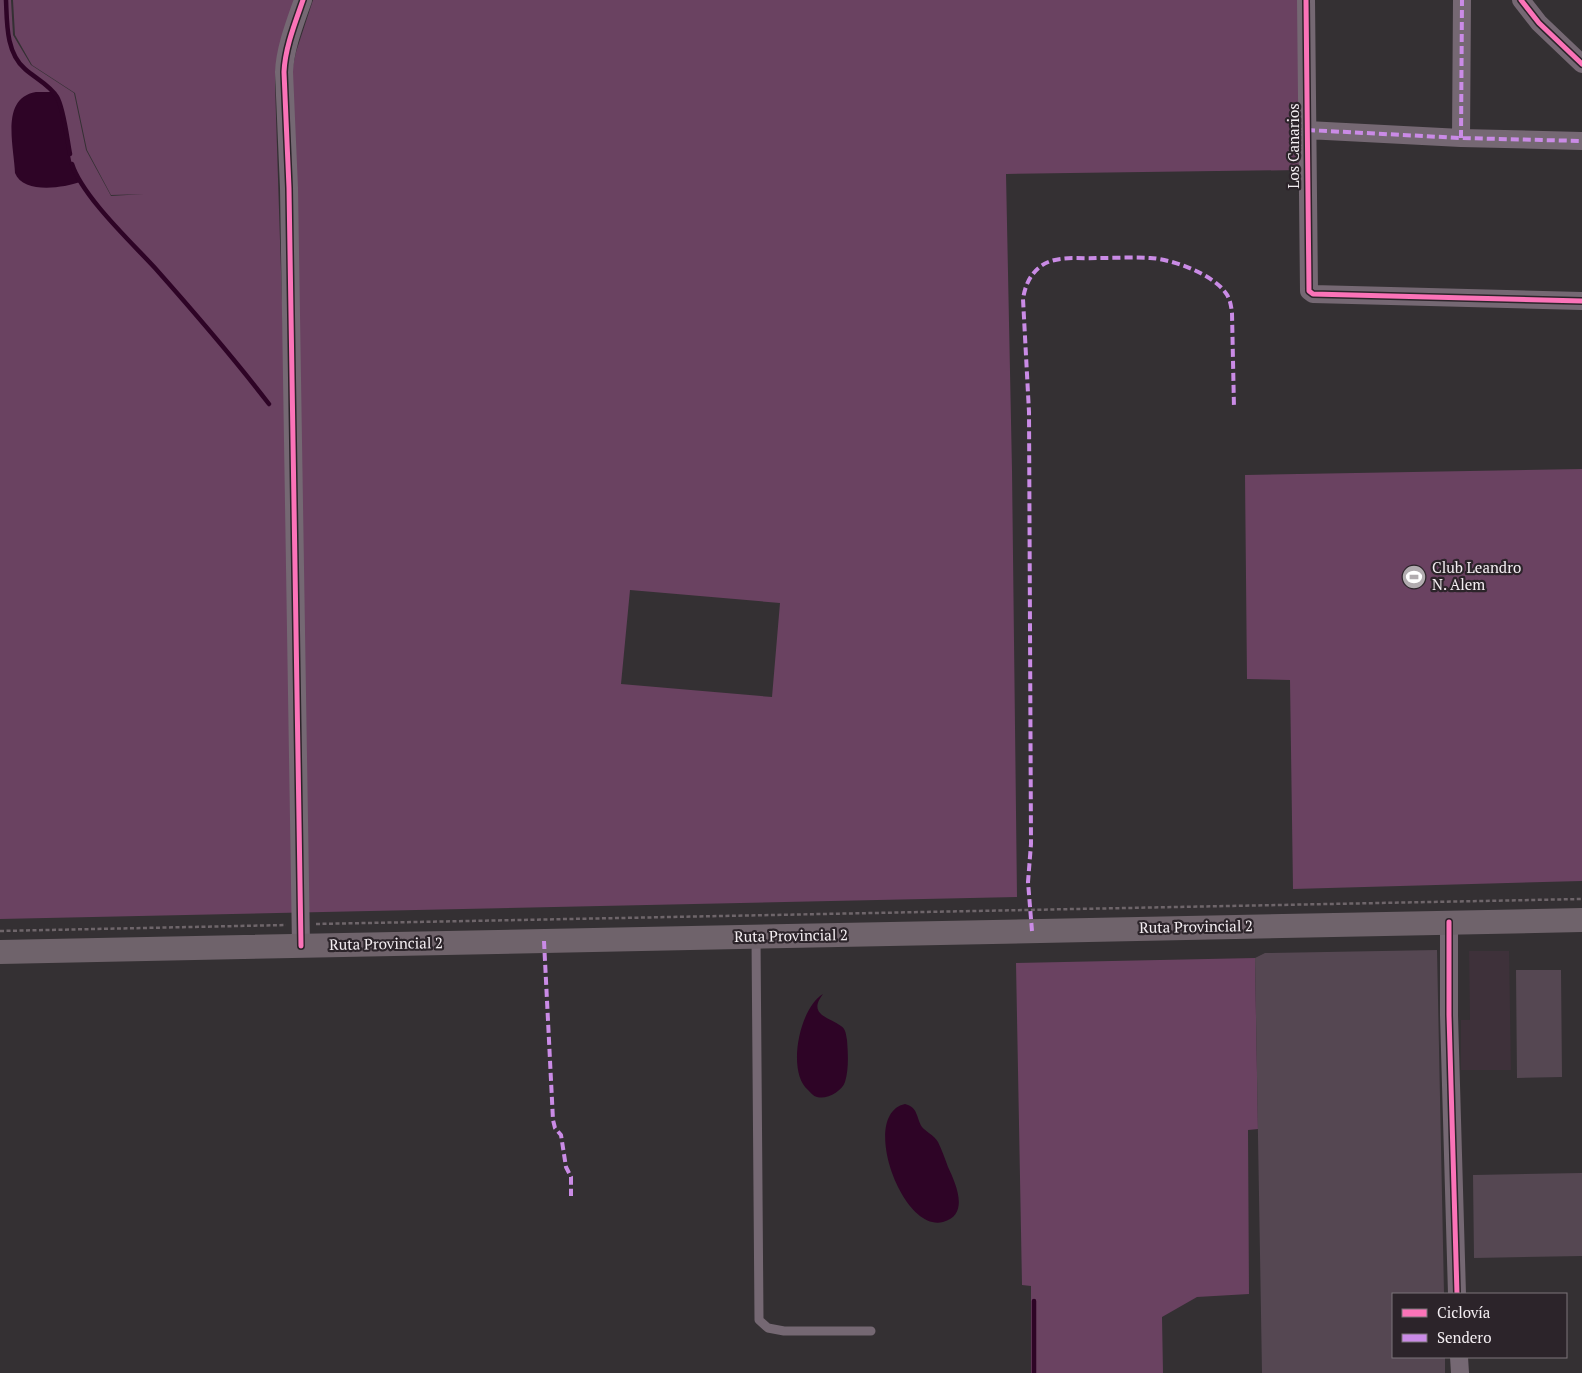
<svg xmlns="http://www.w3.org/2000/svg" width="1582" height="1373" font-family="'PT Serif',serif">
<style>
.built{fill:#3e313a}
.green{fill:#6a4261;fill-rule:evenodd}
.water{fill:#2e0426}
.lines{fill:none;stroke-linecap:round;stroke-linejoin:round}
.stream{stroke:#2e0426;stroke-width:4.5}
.building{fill:#554752}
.path{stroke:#6e656a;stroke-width:2.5;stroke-dasharray:4 2.5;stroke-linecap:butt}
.service{stroke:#756873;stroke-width:9}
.minor{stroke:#756873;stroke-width:18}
.secondary{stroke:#6f636b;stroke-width:24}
.quiet{stroke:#ca8be6;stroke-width:4;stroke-dasharray:8 4;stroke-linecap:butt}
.cycleway-casing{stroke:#2c242a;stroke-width:8}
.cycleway{stroke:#fb73b8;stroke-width:5}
.labels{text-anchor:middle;stroke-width:4.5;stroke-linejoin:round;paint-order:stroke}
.street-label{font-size:15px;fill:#f4eef2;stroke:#2c242a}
.poi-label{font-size:15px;fill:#f4eef2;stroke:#2c242a;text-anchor:start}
</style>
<rect width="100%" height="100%" fill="#343033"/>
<path class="built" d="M1469,951H1509L1511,1070H1461V1020H1470Z"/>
<path class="green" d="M0,0H11L13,35L31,65L74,93L86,150L111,196L144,194L111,195L87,150L75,93L32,65L15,35L13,0H294L276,67L275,85L285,396L293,66L296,52L313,0H1298L1299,170L1006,174L1012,470L1017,897L0,919ZM630,590L780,603L772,697L621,684Z
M1582,469V881L1293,889L1290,680L1247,679L1245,475Z
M1255,958L1258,1129L1248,1130L1249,1294L1197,1297L1162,1317L1163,1373H1031V1286L1022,1285L1016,963Z"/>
<path class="water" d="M36,92H54L58,98L72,165L80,182C63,188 23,194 15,173C14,146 0,98 36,92Z
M823,994C807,1015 829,1017 841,1026C846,1029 846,1035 847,1040C848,1053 849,1069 845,1082C842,1091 827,1100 817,1097C813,1096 811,1093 808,1090C786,1071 800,1007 823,994Z
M905,1104C918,1107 916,1117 922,1127C925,1131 934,1135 938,1142C942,1150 945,1159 948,1167C956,1184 970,1215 943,1222C902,1233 859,1114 905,1104Z"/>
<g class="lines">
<path class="stream" d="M6,0C7,23 6,53 25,69C35,78 50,85 57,97C64,109 67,139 70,154
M72,164C82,196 131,242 155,268C194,312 233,357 269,404
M1034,1373V1301"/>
</g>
<path class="building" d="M1437,950L1444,1294H1393V1357H1445V1373H1262L1255,958L1265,953Z
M1516,970H1561L1562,1077L1517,1078Z
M1582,1173V1256L1474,1258L1473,1175Z"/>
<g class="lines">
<path class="path" d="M316,924L1582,899
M0,931L286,925"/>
<path class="service" d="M756,937L759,1320L768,1328L784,1331H871"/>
<path class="minor" d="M1306,0L1309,291L1313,294L1582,301
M1521,0L1539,23L1582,64
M1307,130L1461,138L1582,141
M1461,138L1462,0
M1449,922V1015L1457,1294
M301,946L289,188L284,72C285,48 295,23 303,0
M1459,1357L1460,1373"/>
<path class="secondary" d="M0,952L1582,920"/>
<path class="quiet" d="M1307,130L1461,138L1582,141
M1461,138L1462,0
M1032,931L1028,882L1031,844L1029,412L1023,299C1025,286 1030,274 1041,266C1056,255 1079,259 1097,258C1114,258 1133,257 1150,258C1172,259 1212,274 1225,292C1230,298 1231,305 1232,313L1234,408
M544,941L553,1120L555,1128L561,1135L566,1167L571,1177V1196"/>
<g class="cycleway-casing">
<path id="cycleway" d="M1306,0L1309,291L1313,294L1582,301
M1521,0L1539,23L1582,64
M1449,922V1015L1457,1294
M301,946L289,188L284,72C285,48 295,23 303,0"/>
</g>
<use href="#cycleway" class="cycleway"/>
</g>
<defs>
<g id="stadium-disc" transform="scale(1.25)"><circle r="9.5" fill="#b1acaf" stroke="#2c242a"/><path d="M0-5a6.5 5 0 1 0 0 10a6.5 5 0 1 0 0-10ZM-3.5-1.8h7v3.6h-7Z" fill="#fff"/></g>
</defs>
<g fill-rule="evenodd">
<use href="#stadium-disc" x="1414" y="577"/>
</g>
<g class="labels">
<g class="street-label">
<text transform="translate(1294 146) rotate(-90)" y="5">Los Canarios</text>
<text transform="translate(1196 927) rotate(-1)" y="5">Ruta Provincial 2</text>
<text transform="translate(791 936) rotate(-1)" y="5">Ruta Provincial 2</text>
<text transform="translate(386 944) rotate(-1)" y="5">Ruta Provincial 2</text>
</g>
<g class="poi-label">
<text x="1432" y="573">Club Leandro<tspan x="1432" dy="17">N. Alem</tspan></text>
</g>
</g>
<rect x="1392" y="1293" width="175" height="65" fill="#2c242a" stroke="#7c757a"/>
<rect x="1402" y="1309" width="25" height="8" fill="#fb73b8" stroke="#7c757a"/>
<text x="1437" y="1318" font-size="15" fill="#f4eef2">Ciclovía</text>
<rect x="1402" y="1334" width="25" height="8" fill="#ca8be6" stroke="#7c757a"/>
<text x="1437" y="1343" font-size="15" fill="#f4eef2">Sendero</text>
</svg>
